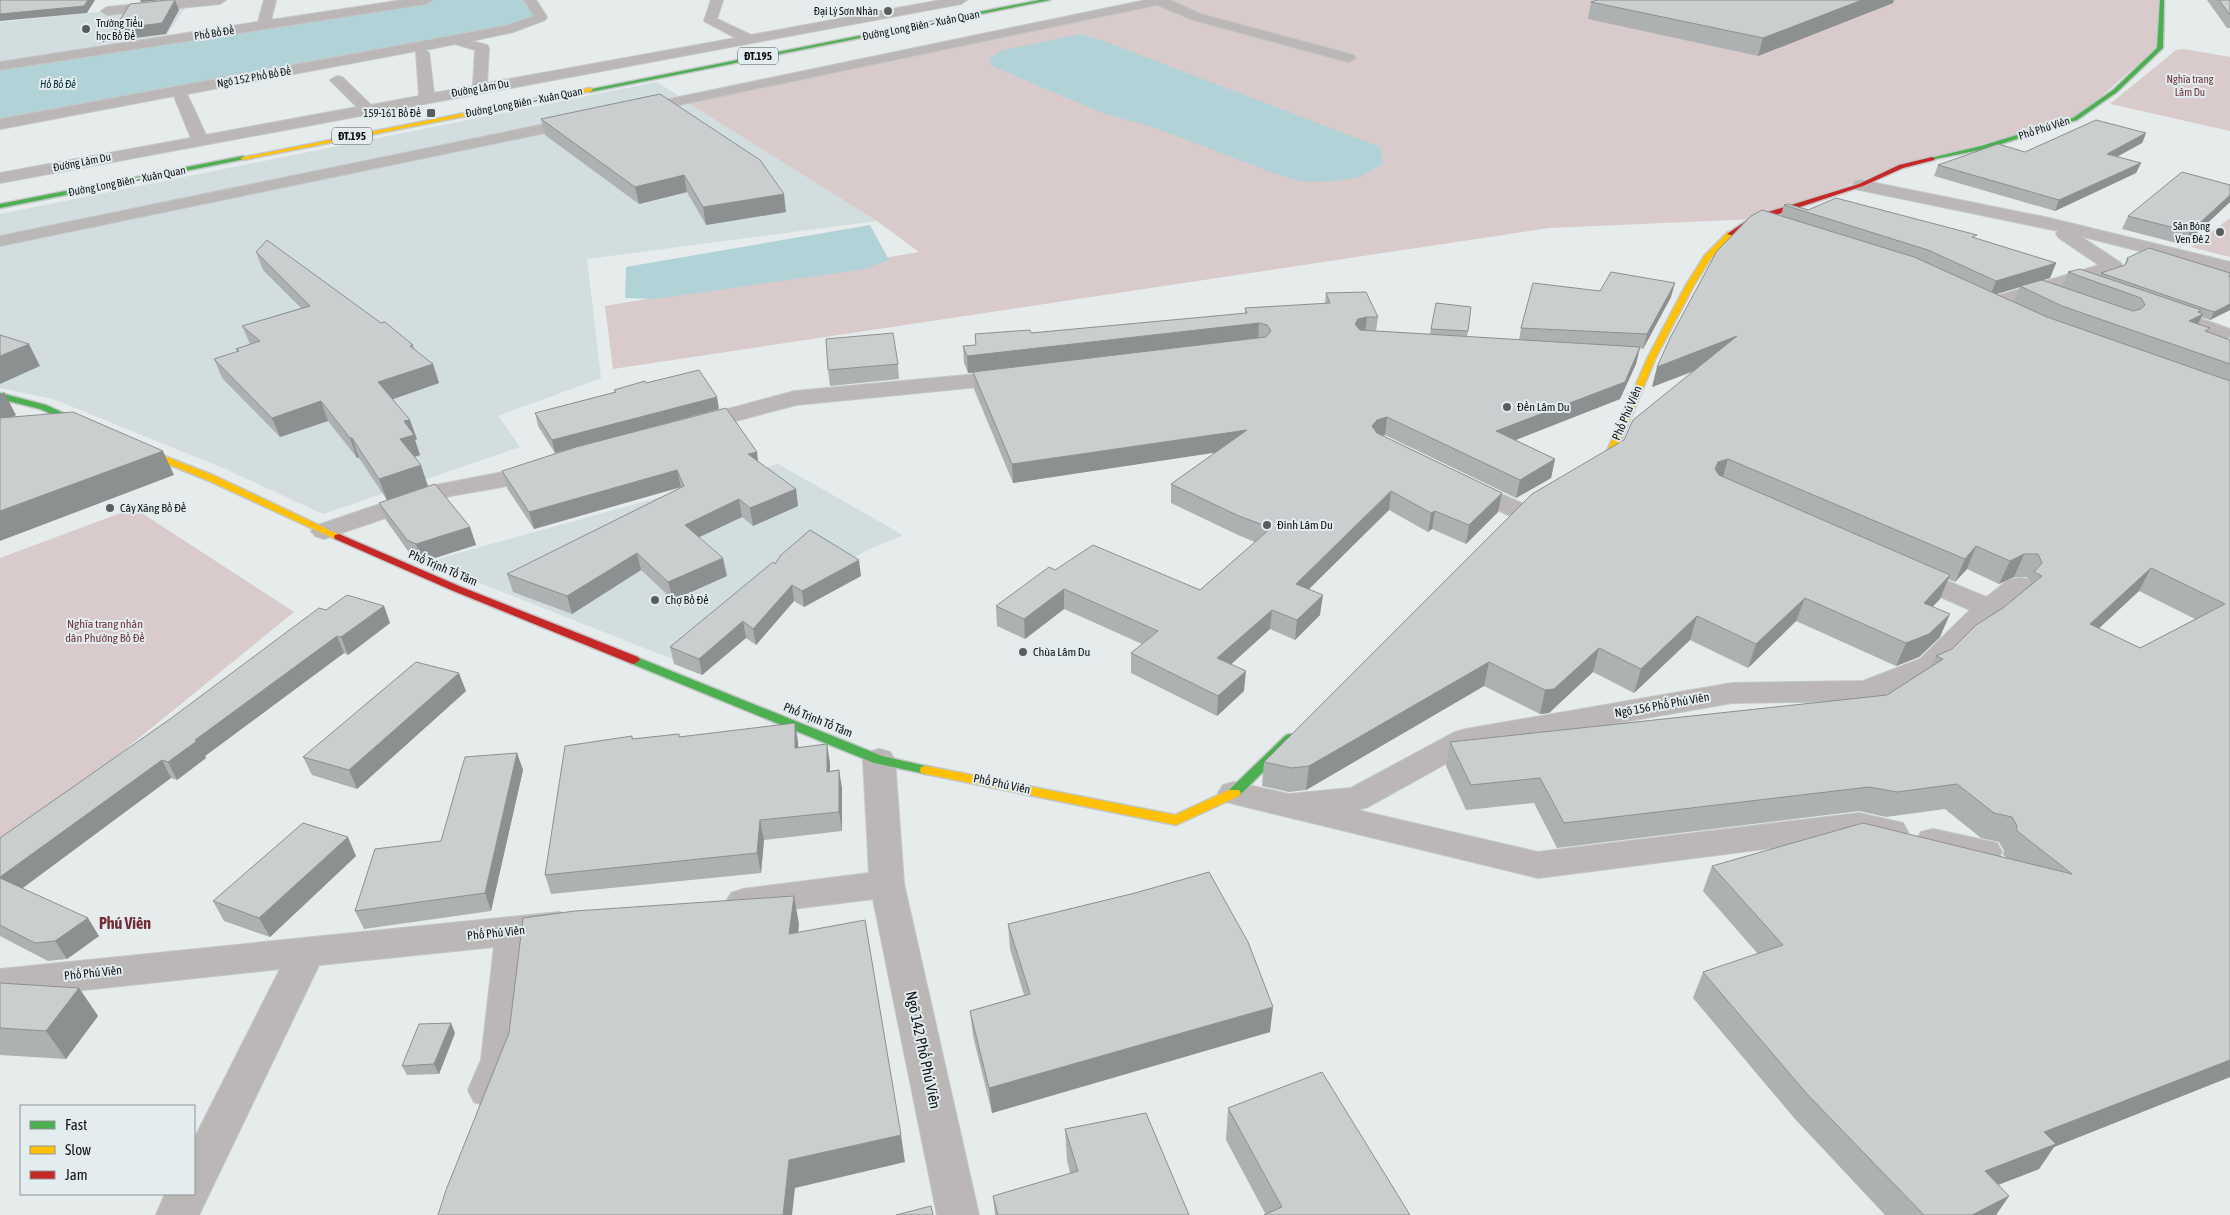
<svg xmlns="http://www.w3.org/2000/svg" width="2230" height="1215" font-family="'Asap Condensed',sans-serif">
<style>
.built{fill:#d2dddf}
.green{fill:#d9cacb}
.water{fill:#b1d3d7}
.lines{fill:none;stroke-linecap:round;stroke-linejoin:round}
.street-casing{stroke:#c4c7c7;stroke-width:2}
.fast-casing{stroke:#c4c7c7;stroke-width:3}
.slow-casing{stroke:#c4c7c7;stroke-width:3}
.jam-casing{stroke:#c4c7c7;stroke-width:3}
.street{fill:#bcb7b7;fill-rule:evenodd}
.fast{fill:#4caf50;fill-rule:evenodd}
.slow{fill:#ffc107;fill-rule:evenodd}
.jam{fill:#c62828;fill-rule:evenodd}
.wall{fill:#aeb1b1;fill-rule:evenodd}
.shaded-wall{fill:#8d9090}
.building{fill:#cacece;stroke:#8d9090;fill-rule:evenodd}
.poi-dot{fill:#5a5d5e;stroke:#e3ecee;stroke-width:2}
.labels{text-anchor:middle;stroke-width:4;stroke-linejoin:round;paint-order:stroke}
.far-poi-label{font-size:11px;fill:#0e1112;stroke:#e3ecee;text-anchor:end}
.far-street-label{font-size:11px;fill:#0e1112;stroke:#e3ecee}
.shield{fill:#e3ecee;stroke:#4e5354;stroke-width:1}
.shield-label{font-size:11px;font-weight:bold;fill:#0e1112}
.far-park-label{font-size:11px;fill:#6e363a;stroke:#e3ecee}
.far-water-label{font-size:11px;font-style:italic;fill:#013136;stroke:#e3ecee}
.poi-label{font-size:12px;fill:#0e1112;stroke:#e3ecee;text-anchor:start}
.street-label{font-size:12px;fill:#0e1112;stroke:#e3ecee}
.park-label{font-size:12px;fill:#6e363a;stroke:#e3ecee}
.near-street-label{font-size:15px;fill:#0e1112;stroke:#e3ecee}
.near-neighbourhood-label{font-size:16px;font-weight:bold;fill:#732c34;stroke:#e3ecee}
</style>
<rect width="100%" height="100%" fill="#e6ebeb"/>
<path class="built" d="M188,3L167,35L0,62V22Z
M657,82L877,221L587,259L601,378L498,416L520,447L323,514L223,468L53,399L0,388V214Z
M778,464L903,535L865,551L726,638L692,667L427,562Z"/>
<path class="green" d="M1164,0H2163L2160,45L2075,119L1901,166L1755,219L1549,228L613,369L605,306L919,252L877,221L684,100Z
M2184,49L2230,57V131L2110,104L2176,50Z
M2230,218V257L2191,247Z
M134,508L294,612L0,851V558Z"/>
<path class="water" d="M432,0H530L539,13L532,22L0,119V70Z
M1080,34L1101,40L1380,147L1383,164L1360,177L1337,181L1303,182L1273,173L1153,127L1105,114L992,66L989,59L1000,51Z
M870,225L889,260L866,269L656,299L625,298L626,267Z"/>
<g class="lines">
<g class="street-casing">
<path id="street" d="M182,0H226L220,4L107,15L101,11L107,7Z
M264,0H276L271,20L403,0H433L427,4L0,70V62L258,22Z
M524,0H536L547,17L545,20L513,32L471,41L487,45L489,48L487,83L736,38L704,21L711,0H723L717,19L751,35L941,0H967L961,4L0,183V173L191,138L174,96L0,129V119L505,26L534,16ZM455,44L475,50L473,86L434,93L429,53L425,50ZM416,51L419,96L371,105L342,77L337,76L330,80L357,107L206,135L187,94Z
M1146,0H1170L1201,14L1354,55L1356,58L1349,62L1344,61L1193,20L1157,5L636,114L629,110L636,106Z
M579,117L587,122L584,125L0,246V236Z
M1861,180L2049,218L2230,262V274L2080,236L2121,263L2123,267L2121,271L1994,309H1980L1977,305L1980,301L2099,265L2059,238L2056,234L2058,231L1855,189L1853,185L1855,181Z
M2163,305L2230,329V337L2223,339L2216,337L2156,315L2153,311L2156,307Z
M1010,371L1018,373L1021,378L1018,383L796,405L695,432L687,430L684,425L687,420L795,391Z
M540,461L548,463L552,468L548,473L502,487L450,496L324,539L315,536L311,531L315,526L436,485L498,473Z
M1466,478L1526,505L1530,510L1526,515L1517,518L1508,515L1457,490L1454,485L1457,480Z
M1909,565L1986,597C2001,588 2007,574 2027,579L2030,585L2014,604L1998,614L1940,671L1877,698L1867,701L1732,703L1474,748L1368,807L1357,810L1538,852L1859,813L1903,823L1908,832L1903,841L1891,844L1859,837L1538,878L1234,804L1223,801L1218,793L1223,785L1234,782L1289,794L1351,788L1455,732L1466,729L1732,683L1863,681L1920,659L1970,610L1900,579L1896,573L1900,567Z
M879,749L890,752L895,760L904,884L979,1215H937L873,899L743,915L731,911L726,902L731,893L743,889L869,873L863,760L868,752Z
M1933,829L1997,843L2002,852L1997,861L1985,864L1921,850L1916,841L1921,832Z
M559,912L572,916L577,926L572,936L559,940L531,943L519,1060L502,1102L488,1107L474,1102L468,1090L481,1060L494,947L319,965L199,1215H156L165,1194H194V1139L280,969L0,999V969Z"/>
</g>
<g class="fast-casing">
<path id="fast" d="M1040,0H1050L590,92L587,90Z
M2160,0H2164L2163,48L2117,92L2077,120L1985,149L1930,160V158L1981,146L2073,118L2113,90L2157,48Z
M243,156L246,158L245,159L0,208V204Z
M0,393L46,405L97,428L95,430H89L40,409L0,399Z
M634,656L882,756L926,766L931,767L932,770L931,773L926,774L874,763L630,663L628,660Z
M1290,734L1294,735L1296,738L1294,741L1239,796H1229L1227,793L1229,790L1286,735Z"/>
</g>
<g class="slow-casing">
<path id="slow" d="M590,88L593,90L592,91L243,160L240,158Z
M1728,232L1735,234L1711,258L1694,285L1656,357L1615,455L1588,472H1582L1580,470L1582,468L1606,453L1648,357L1686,285L1705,255Z
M134,444L215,476L344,537L343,539H335L207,480L131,449V445Z
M926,766L1175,815L1229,790H1239L1241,793L1239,796L1176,825L921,773L920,770L921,767Z"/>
</g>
<g class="jam-casing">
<path id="jam" d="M1932,157L1935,159L1934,160L1903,168L1863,186L1758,221L1734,236L1727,234L1752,217L1859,184L1899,165Z
M339,534L459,586L638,657L640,660L634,664L630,663L451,590L335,539L334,537L335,535Z"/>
</g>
<use href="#street" class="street"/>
<use href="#fast" class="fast"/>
<use href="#slow" class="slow"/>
<use href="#jam" class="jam"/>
</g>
<path class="wall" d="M1597,0H1894L1893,3L1758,56L1588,19L1591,2Z
M2207,0H2230V28H2227Z
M541,119L786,212L706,225L687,192L639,204L545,135Z
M2146,133L2142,143L2117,157L2141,163L2136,173L2055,211L1934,176L1938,165L2025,152Z
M2230,185V202L2184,245L2122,229L2128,216Z
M1784,205L1975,238L2056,263L2050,278L2043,280L2062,287L2068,272L2100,276L2101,273L2124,266L2127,258L2230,273V310L2210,320L2201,317L2198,324L2208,332L2230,340V1077L2054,1147L2039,1169L1998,1185L2009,1196L1996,1215H1885L1795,1119L1693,998L1703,972L1758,954L1703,891L1712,866L2007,858L2003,855L2004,851L1999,842L1981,838L1945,809L1886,817L1859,811L1557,848L1534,803L1466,810L1446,766L1450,742L1887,695L1931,666L1936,656L1952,649L2003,608L2027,588L2030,583L2027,577H2014L1999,584L1967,569L1955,582L1948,579L1940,599L1932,607L1940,637L1919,657L1896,666L1796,621L1748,668L1690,640L1634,693L1593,672L1549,713L1540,714L1484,686L1306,790L1289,792L1262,786L1264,762L1624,440L1695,371L1652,387L1781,215ZM2020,287L2014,302L1996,294ZM2139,591L2195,619L2140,648L2098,628Z
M256,252L381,323L413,345L415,350L433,364L439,383L392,399L417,439L415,440L420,455L415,457L428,486L387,500L359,458H357L328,421L280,437L222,378L214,359L237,352L236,349L250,344L242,326L301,308L263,270Z
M1600,291L1671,297L1643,349L1640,348L1636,364L1620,399L1515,440L1555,459L1551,478L1516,498L1385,435L1383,436L1502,493L1498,512L1466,544L1432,529L1428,532L1389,510L1308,589L1320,615L1295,640L1270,629L1231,664L1244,691L1217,716L1131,673V653L1142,644L1064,609L1025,639L997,626L996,606L1055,570L1200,590L1255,542L1238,535L1171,503V484L1216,452L1013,483L974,389L973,373H968L964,363L963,346L976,345L975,334L1031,333L1245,314V308L1325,304L1326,293L1378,317L1376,331L1430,334L1436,303L1468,331L1467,337L1519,340L1521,328Z
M898,364L899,379L830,386L828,370Z
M646,383L719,409L594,442L758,462L796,489L798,506L753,526L742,517L699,537L727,576L673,600L641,570L572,614L513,592L507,574L681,488V487L534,529L507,488L502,471L573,448L555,453L538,426L535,413L615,392L614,390Z
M379,503L470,527L476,545L422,562L413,558L386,520Z
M775,564L861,576L804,607L794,601L756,645L746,638L702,675L674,664L670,647Z
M384,606L390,623L348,655L344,653L205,756L206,758L177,780L171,778L22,888L99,936L67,959L48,961L0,936V838L326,610Z
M466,691L357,789L312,775L303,757Z
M632,736V739L680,737L798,741V747L830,763V771L839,770L842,789V831L764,840L761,873L551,894L545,875Z
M517,753L523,770L491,911L364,929L355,911L441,841Z
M356,856L270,937L224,921L213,901Z
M1008,924L1270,1032L992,1113L973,1036L970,1011L1024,995L1010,949Z
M0,983L79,988L98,1016L66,1059L0,1055Z
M455,1033L439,1074L407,1075L402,1066Z
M1228,1108L1410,1215H1266L1226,1140Z
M1065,1129L1189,1215H995L993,1196L1070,1173L1067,1160Z"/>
<path class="shaded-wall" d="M88,0H95L87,13L0,21V14Z
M140,0H163L141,2Z
M175,0L179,10L166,34L119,40L114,29Z
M1862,0H1894L1893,3L1758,56L1763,38Z
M2146,133L2142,143L2103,164L2107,154Z
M2141,163L2136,173L2055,211L2059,200Z
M684,175L687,192L639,204L635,187Z
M784,194L786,212L706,225L703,207Z
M2230,195V202L2184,245L2190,232Z
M2056,263L2050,278L2021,287L2020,286V287L1990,296L1996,281Z
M1675,283L1671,297L1643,349L1647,334Z
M2230,304V310L2210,320L2214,312Z
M2201,310L2198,316L2203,314L2193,334L2189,321L2198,312Z
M1367,317L1365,333L1353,341L1355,324L1358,319Z
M1259,323L1258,340L968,373L967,356Z
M1737,336L1731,356L1652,387L1657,367Z
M29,344L40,366L0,384V356Z
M1640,347L1636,364L1620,399L1493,449L1496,431Z
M433,364L439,383L385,402L378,382Z
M4,392L16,415L0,426V395Z
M717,397L719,409L555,453L552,440Z
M321,401L328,421L280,437L272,418Z
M1387,417L1385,435L1375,438L1372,426L1377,420Z
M410,420L417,439L415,440L420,455L407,459L400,439L404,421Z
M1247,430L1246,448L1013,483L1012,464Z
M350,438H352L359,458H357Z
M163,451L174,475L0,541V511Z
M757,452L759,469L748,454Z
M1555,459L1551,478L1516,498L1520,480Z
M1728,459L1722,481L1715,469L1718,462Z
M421,465L428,486L387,500L379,479Z
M677,470L681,487L534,529L529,512Z
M796,489L798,506L753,526L750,508Z
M1391,491L1389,510L1294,604L1296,584Z
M1502,493L1498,512L1466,544L1469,525Z
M739,499L742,517L689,542L685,525Z
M1435,511L1432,529L1428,532L1431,513Z
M470,527L476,545L422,562L416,544Z
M1976,546L1967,569L1955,582L1965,559Z
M637,553L641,570L572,614L567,596Z
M2024,554L2014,577L1999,584L2010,561Z
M723,558L727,576L673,600L668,582Z
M859,560L861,576L804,607L802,591Z
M2151,568L2139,591L2078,648L2090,624Z
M1950,575L1940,599L1914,626L1924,603Z
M792,585L794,601L756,645L753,629Z
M1064,589V609L1025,639L1024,619Z
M1323,595L1320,615L1295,640L1297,620Z
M1805,598L1796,621L1748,668L1756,644Z
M384,606L390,623L348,655L341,637Z
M1272,610L1270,629L1216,678L1217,658Z
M1950,614L1940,637L1919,657L1896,666L1906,643Z
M1697,616L1690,640L1634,693L1641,669Z
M743,621L746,638L702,675L699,659Z
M337,636L344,653L205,756L206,758L177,780L168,762L195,740Z
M1599,648L1593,672L1549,713L1540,714L1545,690Z
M1489,662L1484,686L1306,790L1309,766Z
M1246,671L1244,691L1217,716L1218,696Z
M459,673L466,691L357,789L349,770Z
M795,723L798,741L799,766L795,748Z
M827,744L830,763V791L827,772Z
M517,753L523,770L491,911L485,893Z
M162,760L171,778L12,896L0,879V877Z
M839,770L842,789V831L839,812Z
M760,820L764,840L761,873L757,853Z
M348,837L356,856L270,937L259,918Z
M794,896L799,924L795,962L789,934Z
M88,918L99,936L67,959L55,941Z
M79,988L98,1016L66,1059L46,1031Z
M1273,1007L1270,1032L992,1113L989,1088Z
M451,1023L455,1033L439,1074L434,1064Z
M2230,1060V1077L2054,1147L2039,1169L1969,1196L1985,1171L2044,1132Z
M901,1135L905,1162L795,1188L792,1215H783L789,1160Z
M2009,1196L1996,1215H1972Z"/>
<path class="building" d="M0,0H88L84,6L0,14Z
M168,0H175L162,23L114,29L130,4Z
M1597,0H1862L1763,38L1591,2Z
M2219,0H2230V15Z
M660,94L760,160L784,194L703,207L684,175L635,187L541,119Z
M2096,120L2146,133L2107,154L2141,163L2059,200L1938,165L1998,144L2025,152Z
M2182,172L2230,185V195L2190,232L2128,216Z
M1836,198L1977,235L1972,237L2056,263L1996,281L1928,250L1784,205L1788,204L1808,210Z
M1762,210L1914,257L2047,317L2230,381V1060L2044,1132L2056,1144L1985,1171L2009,1196L1972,1215H1924L1807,1094L1703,972L1783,945L1712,866L1863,823L2072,874L2016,830L2017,826L2012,817L1994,813L1957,784L1897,792L1869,787L1564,823L1540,778L1471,785L1450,742L1887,695L1943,659L1936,656L1952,649L1976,625L2003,608L2042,576L2034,572L2042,563L2038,554H2024L2010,561L1976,546L1965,559L1728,459L1718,462L1715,469L1719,475L1950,575L1924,603L1950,614L1929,634L1906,643L1805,598L1756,644L1697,616L1641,669L1599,648L1554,689L1545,690L1489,662L1309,766L1292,768L1264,762L1532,494L1624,440L1633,420L1737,336L1657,367L1670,338L1717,251L1751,216ZM2151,568L2225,604L2140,648L2090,624Z
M267,240L381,323L385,322L413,345L410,346L433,364L378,382L410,420L404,421L414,435L400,439L421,465L379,479L352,438H350L321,401L272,418L214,359L239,351L236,349L260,341L242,326L310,306L256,252Z
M2149,248L2230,273L2229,277H2230V304L2214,312L2101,273L2125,265L2128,260L2127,258Z
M2080,269L2201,310L2198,312L2203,314L2189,321L2210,328L2205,331L2230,340V364L2062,306L2020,286L2042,280L2133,311L2141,309L2145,305L2141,298L2068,272Z
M1611,272L1675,283L1647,334L1521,328L1533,283L1600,291Z
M1366,292L1378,317H1367L1358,319L1355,324L1360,330L1640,347L1625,382L1496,431L1555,459L1520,480L1387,417L1377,420L1372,426L1377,433L1502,493L1469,525L1435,511L1431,513L1391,491L1296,584L1323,595L1297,620L1272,610L1217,658L1246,671L1218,696L1131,653L1158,631L1064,589L1024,619L996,606L1049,567L1055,570L1093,545L1200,590L1271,528L1239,516L1171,484L1247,430L1012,464L973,372L1266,337L1271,331L1267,325L1259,323L967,356L963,346L976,345L975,334L1030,330L1031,333L1247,313L1245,308L1330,303L1326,293Z
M1436,303L1471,307L1468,331L1431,329Z
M893,333L898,364L828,370L826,339Z
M0,335L29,344L0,356Z
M699,370L717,397L552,440L535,413L616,392L614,390L645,381L646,383Z
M726,408L757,452L748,454L796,489L750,508L739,499L685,525L723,558L668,582L637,553L567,596L507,574L684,486L677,470L529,512L502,471L576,447Z
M73,412L163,451L0,511V418Z
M435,484L470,527L416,544L407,540L379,503Z
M810,530L859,560L802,591L792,585L753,629L743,621L699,659L670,647L773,562L775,564L781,555Z
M347,595L384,606L341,637L337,636L195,740L197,741L168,762L162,760L0,877V838L170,719L319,608L326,610Z
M416,662L459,673L349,770L303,757Z
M795,723V748L827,744V772L839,770V812L760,820L757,853L545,875L565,746L632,736V739L679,734V737Z
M517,753L485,893L355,911L375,849L441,841L465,757Z
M303,823L348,837L259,918L213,901Z
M1209,872L1248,942L1273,1007L989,1088L970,1011L1030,994L1008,924L1135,893Z
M0,878L88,918L55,941L35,943L0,925Z
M794,896L789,934L865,920L901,1135L789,1160L783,1215H438L446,1190L509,1033L523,918L575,911Z
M0,983L79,988L46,1031L0,1028Z
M451,1023L434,1064L402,1066L419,1024Z
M1322,1072L1410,1215H1264L1282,1207L1228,1108Z
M1146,1113L1189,1215H998L993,1196L1078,1171L1065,1129Z
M931,1206L933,1215H896Z"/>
<g class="poi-dot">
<circle cx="888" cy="11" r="5"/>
<circle cx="86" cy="29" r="5"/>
<rect x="426" y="108" width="10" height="10" rx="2.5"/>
<circle cx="2220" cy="232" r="5"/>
<circle cx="1507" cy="407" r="5"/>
<circle cx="110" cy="508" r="5"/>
<circle cx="1267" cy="525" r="5"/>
<circle cx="655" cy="600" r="5"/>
<circle cx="1023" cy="652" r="5"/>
</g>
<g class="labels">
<g class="far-poi-label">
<text x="878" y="15">Đại Lý Sơn Nhàn</text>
<text x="96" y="27" text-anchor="start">Trường Tiểu<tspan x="96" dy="13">học Bồ Đề</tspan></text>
<text x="421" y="117">159-161 Bồ Đề</text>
<text x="2210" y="230">Sân Bóng<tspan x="2210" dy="13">Ven Đê 2</tspan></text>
</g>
<g class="far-street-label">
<text transform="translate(921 25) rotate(-11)" y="4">Đường Long Biên – Xuân Quan</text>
<text transform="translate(214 33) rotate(-9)" y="4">Phố Bồ Đề</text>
<text transform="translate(254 77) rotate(-10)" y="4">Ngõ 152 Phố Bồ Đề</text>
<text transform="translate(480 88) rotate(-10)" y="4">Đường Lâm Du</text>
<text transform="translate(524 102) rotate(-11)" y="4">Đường Long Biên – Xuân Quan</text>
<text transform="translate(2044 128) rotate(-18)" y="4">Phố Phú Viên</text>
<text transform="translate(82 162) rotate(-11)" y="4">Đường Lâm Du</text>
<text transform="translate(127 181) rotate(-11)" y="4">Đường Long Biên – Xuân Quan</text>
</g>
<g class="shield">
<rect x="738" y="47.5" width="40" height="17" rx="4"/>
<rect x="332" y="127.5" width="40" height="17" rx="4"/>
</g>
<g class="shield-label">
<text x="758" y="60">ĐT.195</text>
<text x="352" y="140">ĐT.195</text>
</g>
<g class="far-park-label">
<text x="2190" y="83">Nghĩa trang<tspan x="2190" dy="13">Lâm Du</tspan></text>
</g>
<g class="far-water-label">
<text x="58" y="88">Hồ Bồ Đề</text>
</g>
<g class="poi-label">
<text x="1517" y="411">Đền Lâm Du</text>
<text x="120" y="512">Cây Xăng Bồ Đề</text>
<text x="1277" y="529">Đình Lâm Du</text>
<text x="665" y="604">Chợ Bồ Đề</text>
<text x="1033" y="656">Chùa Lâm Du</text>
</g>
<g class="street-label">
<text transform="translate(1627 413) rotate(-67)" y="4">Phố Phú Viên</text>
<text transform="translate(443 568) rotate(23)" y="4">Phố Trịnh Tố Tâm</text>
<text transform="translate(1662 705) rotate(-10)" y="4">Ngõ 156 Phố Phú Viên</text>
<text transform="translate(818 720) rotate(22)" y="4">Phố Trịnh Tố Tâm</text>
<text transform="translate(1002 784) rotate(12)" y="4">Phố Phú Viên</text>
<text transform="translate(496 933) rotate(-6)" y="4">Phố Phú Viên</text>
<text transform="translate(93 973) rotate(-6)" y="4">Phố Phú Viên</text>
</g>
<g class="park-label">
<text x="105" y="628">Nghĩa trang nhân<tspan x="105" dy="14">dân Phường Bồ Đề</tspan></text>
</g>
<g class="near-street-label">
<text transform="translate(923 1050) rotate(78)" y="5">Ngõ 142 Phố Phú Viên</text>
</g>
<g class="near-neighbourhood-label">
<text x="125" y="929">Phú Viên</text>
</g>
</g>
<rect x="20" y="1105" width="175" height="90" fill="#e3ecee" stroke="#8e9496"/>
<rect x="30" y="1121" width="25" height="8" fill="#4caf50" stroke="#8e9496"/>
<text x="65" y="1130" font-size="15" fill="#0e1112">Fast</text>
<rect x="30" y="1146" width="25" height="8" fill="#ffc107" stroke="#8e9496"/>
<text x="65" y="1155" font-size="15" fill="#0e1112">Slow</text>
<rect x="30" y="1171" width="25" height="8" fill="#c62828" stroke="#8e9496"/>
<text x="65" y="1180" font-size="15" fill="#0e1112">Jam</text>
</svg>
